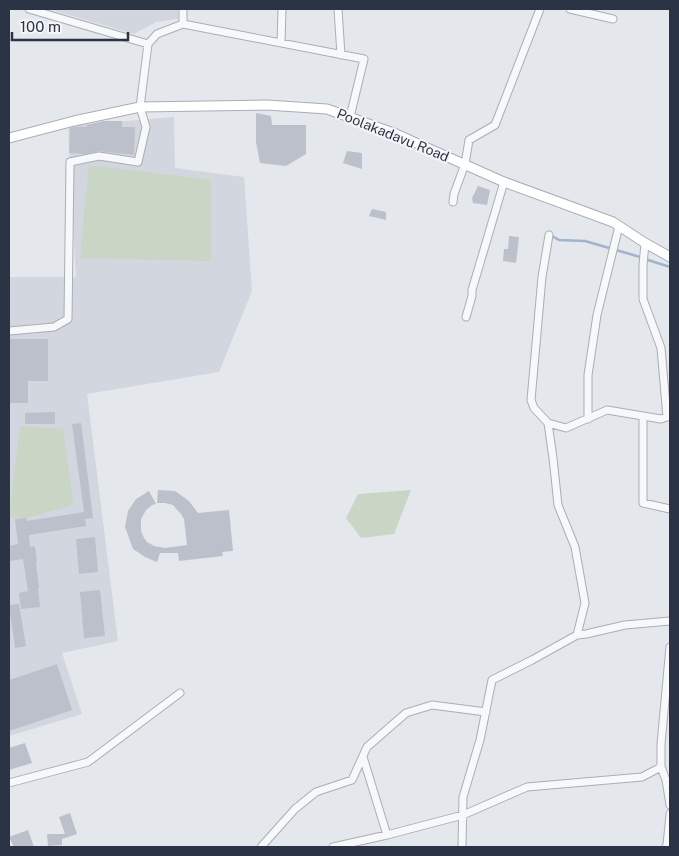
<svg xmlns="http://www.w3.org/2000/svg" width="679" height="856" font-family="'Public Sans',sans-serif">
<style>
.built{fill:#d2d6de}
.green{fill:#c9d6c5}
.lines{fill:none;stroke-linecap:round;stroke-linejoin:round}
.stream{stroke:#9fb4cc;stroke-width:2.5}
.building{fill:#bbc0ca}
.street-casing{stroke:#a9aeb7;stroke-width:9}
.secondary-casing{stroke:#a9aeb7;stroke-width:11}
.street{stroke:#f7f8fa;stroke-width:7}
.secondary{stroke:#fff;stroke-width:9}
.labels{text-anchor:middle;stroke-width:4;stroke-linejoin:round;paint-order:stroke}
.street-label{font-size:14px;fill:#2b3445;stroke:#f4f6f9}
</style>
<rect width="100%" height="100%" fill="#e4e7ec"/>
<path class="built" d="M48,9H178V19L156,22L134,34Z
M174,117L175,168L244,177L252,291L219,372L87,394L118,641L62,653L82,714L9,736V277H76L68,126Z"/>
<path class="green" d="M89,165L211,180V261L80,258Z
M20,426L63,429L73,501L71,506L26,518L9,517Z
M411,490L394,534L361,538L346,518L358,494Z"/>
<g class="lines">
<path class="stream" d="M550,235L559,240L585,241L640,257
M645,259L670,267"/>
</g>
<path class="building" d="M256,113L271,116L272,125H306V154L286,166L260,163L256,142Z
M103,121H122V127H135L134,155L99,151L85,154L69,153L70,128L75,127H86L87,125Z
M347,151L362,153V169L343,163Z
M478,186L490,190L487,205L473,203L472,198Z
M372,209L386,212V220L369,216Z
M509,236L519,237L516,263L503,261L504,249H508Z
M9,339H48V381H28V403H9Z
M55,412V424H25V413Z
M81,423L93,518L85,519L86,526L29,535L30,547L35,546L37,561L36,562L39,588H38L40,607L21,609L19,593L28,591L23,559L9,561V546L18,544L15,519L26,518L27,521L84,512L72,424Z
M158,490L175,491L189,501L198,513L229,510L233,551L222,552L223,556L179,561L178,553H160L157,562L145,557L133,549L125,527L128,511L136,499L149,491L156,504L152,505L146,510L141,519V531L144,538L147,542L154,546L165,548L187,545L184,519L181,514L173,505L165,503H157Z
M95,537L98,572L79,574L76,539Z
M100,590L105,636L84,638L80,592Z
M19,604L26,646L15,648L9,605Z
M57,664L72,710L9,731V680Z
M25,743L32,763L9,770V748Z
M70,813L77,834L62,839V845L48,846L47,834H65L59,817Z
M28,830L34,847H14L9,837Z"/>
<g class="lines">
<g class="street-casing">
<path id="street" d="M29,9L148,44L157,34L183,24V9
M338,9L341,55
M570,9L613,19
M183,24L364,59L350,117
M281,43L282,9
M453,202L454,194L465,164L469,140L495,125L540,9
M645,243L643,265V299L661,348L667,417
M466,317L472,296V290L504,182
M9,331L54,327L68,319L70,162L99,156L138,162L146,127L140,107L148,44
M643,416V503L670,509
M588,419V375L597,315L619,226
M548,423L534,408L531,400L542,277L549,235
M577,635L585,603L575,547L558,505L553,458L548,423L566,428L607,410L661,419L670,416
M670,647L661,744V767L666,780L670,805
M363,757L387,835
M9,783L88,762L180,693
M261,847L295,809L316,792L352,780L367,747L406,713L432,705L486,712
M333,847L387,835L463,815L527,787L642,777L661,767
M462,847L463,797L480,740L492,680L532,660L577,635L586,634L625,625L670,621
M666,847L667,845L670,814"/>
</g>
<g class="secondary-casing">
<path id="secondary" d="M9,138L74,121L140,107L267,105L327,109L396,134L504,182L613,222L645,243L670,257"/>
</g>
<use href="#street" class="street"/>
<use href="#secondary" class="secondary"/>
</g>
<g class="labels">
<g class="street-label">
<text transform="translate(393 135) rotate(22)" y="5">Poolakadavu Road</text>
</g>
</g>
<rect width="679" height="856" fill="none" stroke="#2b3445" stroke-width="20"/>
<path d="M12 32v8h116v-8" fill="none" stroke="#2b3445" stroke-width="2.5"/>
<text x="20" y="32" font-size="15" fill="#2b3445" stroke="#f4f6f9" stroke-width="4" paint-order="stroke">100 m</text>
</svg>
